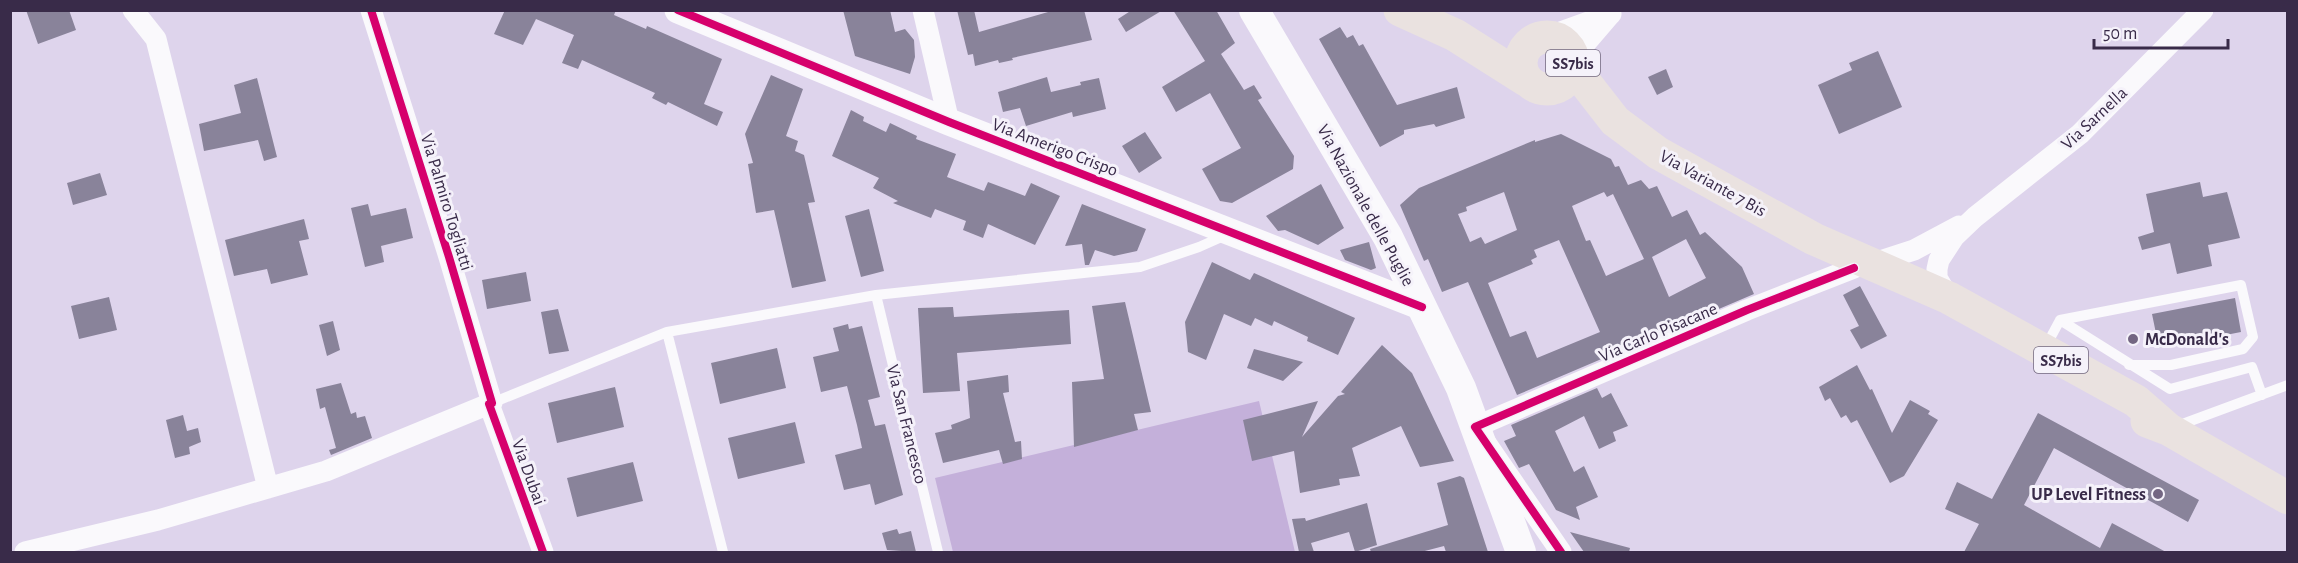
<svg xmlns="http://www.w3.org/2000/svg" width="2298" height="563" font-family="'Alegreya Sans',sans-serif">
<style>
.green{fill:#c4b0da}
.building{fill:#89839a;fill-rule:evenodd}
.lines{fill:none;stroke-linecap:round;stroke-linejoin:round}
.service{stroke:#faf9fc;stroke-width:10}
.minor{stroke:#faf9fc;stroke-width:21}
.tertiary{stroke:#faf9fc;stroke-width:27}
.secondary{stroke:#faf9fc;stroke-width:30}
.primary{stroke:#eae2e0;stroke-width:33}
.cycleway-casing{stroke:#f5f2fa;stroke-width:11}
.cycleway{stroke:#d6006c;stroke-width:8}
.poi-dot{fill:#736682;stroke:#f5f2fa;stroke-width:2}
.labels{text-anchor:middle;stroke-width:6;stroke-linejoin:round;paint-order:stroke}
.shield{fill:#f5f2fa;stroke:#71677e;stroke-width:1.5}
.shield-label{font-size:16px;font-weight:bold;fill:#392b49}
.street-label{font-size:18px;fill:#392b49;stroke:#f5f2fa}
.poi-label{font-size:18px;font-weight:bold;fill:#392b49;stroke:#f5f2fa;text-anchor:start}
</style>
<rect width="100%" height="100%" fill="#ded4ec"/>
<path class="green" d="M1259,401L1295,552H953L935,478Z"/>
<path class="building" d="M26,10H69L76,30L38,44Z
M505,10H616L614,15L646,29L647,26L722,59L704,104L723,112L717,126L668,102L666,105L652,98L655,93L582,60L578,69L562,63L574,35L536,19L523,45L494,34Z
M843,10H890L895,32L905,29L914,40L915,57L910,74L855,56Z
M957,10H974L979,32L1055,10H1084L1092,40L1012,58L1013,60L999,63L998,60L975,66L973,54L968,55Z
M1132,10H1163L1126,32L1118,19Z
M1173,10H1216L1235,43L1221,54L1244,90L1254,85L1262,98L1258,100L1294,156L1293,169L1232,203L1220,201L1202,169L1241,148L1210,93L1176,112L1162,87L1205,61Z
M1340,27L1347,38L1353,35L1359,46L1363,44L1397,105L1457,87L1465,118L1436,127L1434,124L1404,130V134L1380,147L1319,39Z
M1878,51L1902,107L1839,134L1818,85L1852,70L1849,63Z
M1666,69L1673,87L1657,95L1648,77Z
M771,75L803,89L786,136L798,141L795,151L804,155L815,202L808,203L826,281L792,288L774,210L756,213L748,164L753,163L745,134Z
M1047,77L1051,92L1081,85L1080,82L1099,78L1106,109L1073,117L1072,112L1026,126L1020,108L1003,112L998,92Z
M257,78L277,157L264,161L258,140L204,151L199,124L241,113L234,85Z
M851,110L864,117L863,121L886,132L890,123L917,136L916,139L956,154L947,177L984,191L988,182L1025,196L1031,183L1060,196L1035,245L988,224L983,238L963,230L966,221L935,209L931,218L893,203L898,201L873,188L879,178L832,156Z
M1145,132L1162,158L1139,173L1122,146Z
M1561,134L1611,159L1615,167L1619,166L1628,185L1641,180L1649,189L1657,186L1672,217L1687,210L1700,235L1705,232L1742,267L1754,294L1517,395L1468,282L1442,292L1428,259L1424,261L1400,205L1419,188L1535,140V142ZM1504,192L1517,230L1485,244L1481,237L1470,242L1458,214L1467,211L1466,207ZM1604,192L1607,197L1613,194L1644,259L1606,276L1590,240L1586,241L1572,206ZM1686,239L1706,278L1669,297L1652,257ZM1559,240L1600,332L1537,358L1526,331L1510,337L1488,283L1533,264L1531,260L1537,257L1534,250Z
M100,173L107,195L73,205L67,183Z
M2200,182L2203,197L2227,192L2240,238L2208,245L2212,266L2177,274L2170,243L2142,250L2138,237L2154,232L2146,194Z
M1321,184L1344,228L1318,245L1285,230L1278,231L1266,216Z
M368,204L371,216L406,208L413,238L381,246L384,262L365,267L351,208Z
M1082,204L1146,229L1137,251L1114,256L1095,250L1089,265H1085L1082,244L1065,246Z
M869,209L884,271L861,277L845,216Z
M304,219L309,239L299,241L308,275L271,284L267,269L234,276L225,240Z
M1369,242L1376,268L1371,270L1345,260L1340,250Z
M1212,262L1250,280L1254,273L1355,318L1338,355L1307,341L1308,337L1274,321L1272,326L1255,318L1251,326L1224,314L1206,360L1188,352L1185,322Z
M526,272L531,301L487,309L482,280Z
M1860,286L1887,336L1861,349L1850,330L1859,326L1843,295Z
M109,297L117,330L79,339L71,306Z
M2235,298L2241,332L2159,348L2152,314Z
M1125,302L1151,412L1134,414L1138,430L1074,447L1072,382L1104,379L1092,306Z
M953,307L954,317L1069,310L1071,344L957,353L960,391L923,393L918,308Z
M558,309L569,351L549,354L541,312Z
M333,321L340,350L327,356L319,325Z
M848,324L849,329L862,326L880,397L868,400L875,426L885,424L903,495L875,505L870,484L844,490L835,455L862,448L857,425L847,386L821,392L813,357L839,351L833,328Z
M1382,345L1412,373L1454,461L1420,467L1401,426L1352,448L1360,476L1339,479L1340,485L1300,493L1294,451L1252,461L1243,420L1318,401L1302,437L1338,396L1345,394L1341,392Z
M777,348L786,388L720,404L711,363Z
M1254,349L1303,362L1283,381L1247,368Z
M1857,365L1870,390L1872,389L1892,433L1910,400L1930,411L1928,414L1938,420L1904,476L1890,483L1857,420L1851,423L1846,415L1841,418L1830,398L1825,401L1819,387Z
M1008,375L1009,392L1003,393L1015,442L1021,441L1022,459L1003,464L999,450L943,463L935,433L952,429L951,425L970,418L967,381Z
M341,383L351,414L356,412L357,418L365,416L372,438L331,455L329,450L336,448L325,407L320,409L316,389Z
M615,387L624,427L557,443L548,403Z
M1597,388L1602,398L1611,393L1628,426L1613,432L1616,441L1599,449L1584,416L1555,431L1574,472L1584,466L1598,497L1576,507L1580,520L1556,510L1529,464L1519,468L1504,441L1516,436L1511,425Z
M2038,413L2199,500L2188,522L2054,448L2024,505L2100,548L2112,523L2166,552H1964L1979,524L1945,509L1957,482L1992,499Z
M183,415L187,431L198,428L201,442L189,447L190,454L175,458L166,420Z
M795,422L805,463L738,479L728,438Z
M633,462L643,501L577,517L567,478Z
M1460,476L1464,478L1488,552H1446L1444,546L1421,552H1371L1370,549L1448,525L1437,483Z
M1367,503L1377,545L1355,552L1349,532L1311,543L1314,552H1299L1292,519L1305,518L1306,521Z
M897,529L899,534L911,531L916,552L887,550L882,533Z
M1570,532L1630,548L1629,552H1584Z"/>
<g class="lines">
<path class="service" d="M876,295L938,552
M2060,320L2241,285L2253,337L2243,349L2171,365H2129
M2060,320L2170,389L2252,367L2262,395
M667,332L723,552
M2046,346L2060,320
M492,403L667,332L876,295L1140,267L1199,247L1226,235
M2177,426L2288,385"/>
<path class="minor" d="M133,10L156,39L268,488
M371,10L449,257L492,403L489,404L543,552
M923,10L949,122
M1547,37L1611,14
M1573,58L1609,16
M1874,263L1914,250L1959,226
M1949,298L1937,278V269L1939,260L1954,237L1975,217L2080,134L2203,10
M25,552L158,520L326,471L489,404
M1561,552L1475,427L1747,310L1854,268"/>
<path class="tertiary" d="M678,10L949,122L1422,307"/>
<path class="secondary" d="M1254,10L1388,237L1461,388L1521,552"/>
<path class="primary" d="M1400,10L1455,35L1526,80
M1521 63a26 26 0 1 1 52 0a26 26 0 1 1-52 0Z
M1573,67L1615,121L1658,153L1814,239L1949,298L2136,401L2168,429
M2147,421L2168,429L2288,498"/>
<g class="cycleway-casing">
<path id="cycleway" d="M371,10L449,257L492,403L489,404L543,552
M678,10L949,122L1422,307
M1561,552L1475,427L1747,310L1854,268"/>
</g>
<use href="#cycleway" class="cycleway"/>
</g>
<g class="poi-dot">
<circle cx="2133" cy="339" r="6"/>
<circle cx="2158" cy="494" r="6"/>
</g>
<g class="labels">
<g class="shield">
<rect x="1546" y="50" width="54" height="26" rx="4.5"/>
<rect x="2034" y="347" width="54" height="26" rx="4.5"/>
</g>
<g class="shield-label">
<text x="1573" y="69">SS7bis</text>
<text x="2061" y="366">SS7bis</text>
</g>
<g class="street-label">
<text transform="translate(2094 118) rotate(-43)" y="6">Via Sarnella</text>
<text transform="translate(1055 147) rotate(21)" y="6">Via Amerigo Crispo</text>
<text transform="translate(1713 183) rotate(29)" y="6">Via Variante 7 Bis</text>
<text transform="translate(447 202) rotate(73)" y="6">Via Palmiro Togliatti</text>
<text transform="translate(1366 205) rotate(61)" y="6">Via Nazionale delle Puglie</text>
<text transform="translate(1658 332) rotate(-23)" y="6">Via Carlo Pisacane</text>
<text transform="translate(907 424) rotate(76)" y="6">Via San Francesco</text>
<text transform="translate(529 472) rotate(70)" y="6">Via Dubai</text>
</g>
<g class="poi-label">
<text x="2145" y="345">McDonald's</text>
<text x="2146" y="500" text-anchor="end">UP Level Fitness</text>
</g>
</g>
<rect width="2298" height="563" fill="none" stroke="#392b49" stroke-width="24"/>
<path d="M2094 39v9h134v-9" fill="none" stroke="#392b49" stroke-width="3"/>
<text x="2103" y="39" font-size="18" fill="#392b49" stroke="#f5f2fa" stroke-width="4.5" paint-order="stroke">50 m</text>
</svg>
